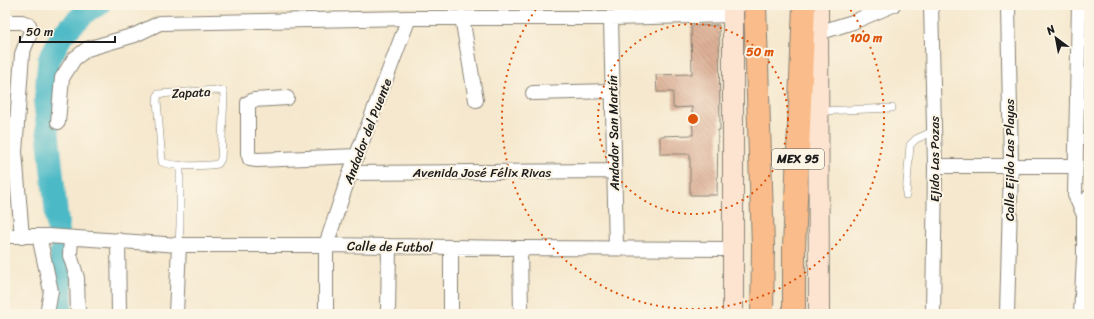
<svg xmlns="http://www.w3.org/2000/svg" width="1094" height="319" font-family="Sriracha,sans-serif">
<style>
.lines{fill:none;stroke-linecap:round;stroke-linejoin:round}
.river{stroke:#4cb9c6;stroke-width:23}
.building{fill:url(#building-back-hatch)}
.lane-casing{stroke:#888275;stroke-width:8}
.street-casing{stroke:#888275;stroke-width:16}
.secondary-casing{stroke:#888275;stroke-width:22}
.primary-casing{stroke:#888275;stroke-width:24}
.lane{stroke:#fff;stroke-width:7}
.street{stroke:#fff;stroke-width:14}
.secondary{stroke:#fde4d0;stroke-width:20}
.primary{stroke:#f9bc8a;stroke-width:22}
.ring{fill:none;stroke:#de560d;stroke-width:2;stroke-dasharray:2 4}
.labels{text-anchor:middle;stroke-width:4;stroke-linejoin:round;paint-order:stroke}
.shield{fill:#fcf5e5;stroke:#5f5d58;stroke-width:1}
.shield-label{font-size:12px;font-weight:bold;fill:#1c1c1c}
.street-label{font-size:13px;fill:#1c1c1c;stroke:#fcf5e5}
.centre{fill:#de560d;stroke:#fcf5e5;stroke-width:2}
.ring-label{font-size:12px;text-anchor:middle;font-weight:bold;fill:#de560d;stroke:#fcf5e5;stroke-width:4;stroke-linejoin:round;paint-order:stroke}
</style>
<defs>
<pattern id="building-back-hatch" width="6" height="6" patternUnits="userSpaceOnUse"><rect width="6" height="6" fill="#d8a78d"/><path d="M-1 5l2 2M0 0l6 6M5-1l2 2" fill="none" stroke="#b98f79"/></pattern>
</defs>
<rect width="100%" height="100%" fill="#fcf5e5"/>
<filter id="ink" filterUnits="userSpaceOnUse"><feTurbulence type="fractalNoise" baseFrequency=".025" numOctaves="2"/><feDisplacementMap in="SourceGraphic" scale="8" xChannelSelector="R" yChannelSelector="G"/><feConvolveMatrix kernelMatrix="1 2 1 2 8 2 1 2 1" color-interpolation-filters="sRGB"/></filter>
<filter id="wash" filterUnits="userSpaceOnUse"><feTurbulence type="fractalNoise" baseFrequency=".012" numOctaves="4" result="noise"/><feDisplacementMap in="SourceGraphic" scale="16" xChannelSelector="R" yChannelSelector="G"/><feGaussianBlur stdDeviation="0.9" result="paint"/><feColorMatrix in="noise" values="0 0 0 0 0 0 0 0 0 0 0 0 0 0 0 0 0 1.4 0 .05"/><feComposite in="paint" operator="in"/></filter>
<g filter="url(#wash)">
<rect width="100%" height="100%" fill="#f5e8ce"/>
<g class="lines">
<path class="river" d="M58,229L45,104L49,60L62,35L89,9L99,5
M61,314V252"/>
</g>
<g id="blocks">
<path class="building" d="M719,25L720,130H718L717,195H690V154H660V136L693,135L692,107L673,108V92H657L656,75L692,74L691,26Z"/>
</g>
</g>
<g filter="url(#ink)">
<use href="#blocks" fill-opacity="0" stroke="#888275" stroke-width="1"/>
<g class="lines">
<g class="lane-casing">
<path id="lane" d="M217,90L223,91L224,96L221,159L218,164C206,166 172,167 162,162L157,100L158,94Z
M820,111L892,108
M906,195L910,145L916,139L934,131
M179,245L180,224V165"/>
</g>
<g class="street-casing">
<path id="street" d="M931,5L935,166L933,314
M1079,5L1075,195L1084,215
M462,17L476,100
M611,18L616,248
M5,22H22L29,25L31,31L22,54L15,152L22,237
M818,33L853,22L893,5
M533,93L612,91
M287,98L254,100L248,103V153L250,159L257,160L357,156
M58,122L62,78L74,59L87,49L135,35L160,23L409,18H611L733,15
M935,166H1076
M350,173L613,171
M5,236H48L179,245H326L520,248L733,249
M39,236L51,291L47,314
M71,238L70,255L77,278L78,314
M118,240L119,314
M520,248L521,314
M176,314L179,245
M326,314V245L350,173L409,18
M388,314L389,246
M451,314V247
M1007,314L1011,166L1008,5
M1081,314L1084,257V215L1089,197"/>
</g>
<g class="secondary-casing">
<path id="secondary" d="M818,5L819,314
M733,314V5"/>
</g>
<g class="primary-casing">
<path id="primary" d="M755,5L763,246L762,314
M794,314V248L804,5"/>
</g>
<use href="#lane" class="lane"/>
<use href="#street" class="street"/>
<use href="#secondary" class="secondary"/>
<use href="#primary" class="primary"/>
</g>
</g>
<g class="ring">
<circle cx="693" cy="119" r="95"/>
<path d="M847 5A191 191 0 1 1 539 5"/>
</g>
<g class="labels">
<rect class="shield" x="772" y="149" width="52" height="20" rx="3"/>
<g class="shield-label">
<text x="798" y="163">MEX 95</text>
</g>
<g class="street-label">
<text transform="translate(191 92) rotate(-3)" y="5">Zapata</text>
<text transform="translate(367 131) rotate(-69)" y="5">Andador del Puente</text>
<text transform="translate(613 133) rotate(-91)" y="5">Andador San Martín</text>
<text transform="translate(934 159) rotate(-90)" y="5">Ejido Las Pozas</text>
<text transform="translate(1009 160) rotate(-90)" y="5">Calle Ejido Las Playas</text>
<text x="482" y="177">Avenida José Félix Rivas</text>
<text transform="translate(390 246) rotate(1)" y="5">Calle de Futbol</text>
</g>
</g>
<circle cx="693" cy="119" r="6" class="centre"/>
<g class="ring-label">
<text x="866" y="42">100 m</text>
<text x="760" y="56">50 m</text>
</g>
<rect width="1094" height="319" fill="none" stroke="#fcf5e5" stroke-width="20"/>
<g transform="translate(1056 38) rotate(328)" stroke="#fcf5e5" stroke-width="3" paint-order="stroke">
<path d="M0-3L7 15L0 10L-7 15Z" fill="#1c1c1c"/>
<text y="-6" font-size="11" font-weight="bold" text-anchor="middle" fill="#1c1c1c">N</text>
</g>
<path d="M20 36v6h95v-6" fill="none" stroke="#1c1c1c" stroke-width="2"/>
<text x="26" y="36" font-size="12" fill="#1c1c1c" stroke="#fcf5e5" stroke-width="3" paint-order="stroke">50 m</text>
</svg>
